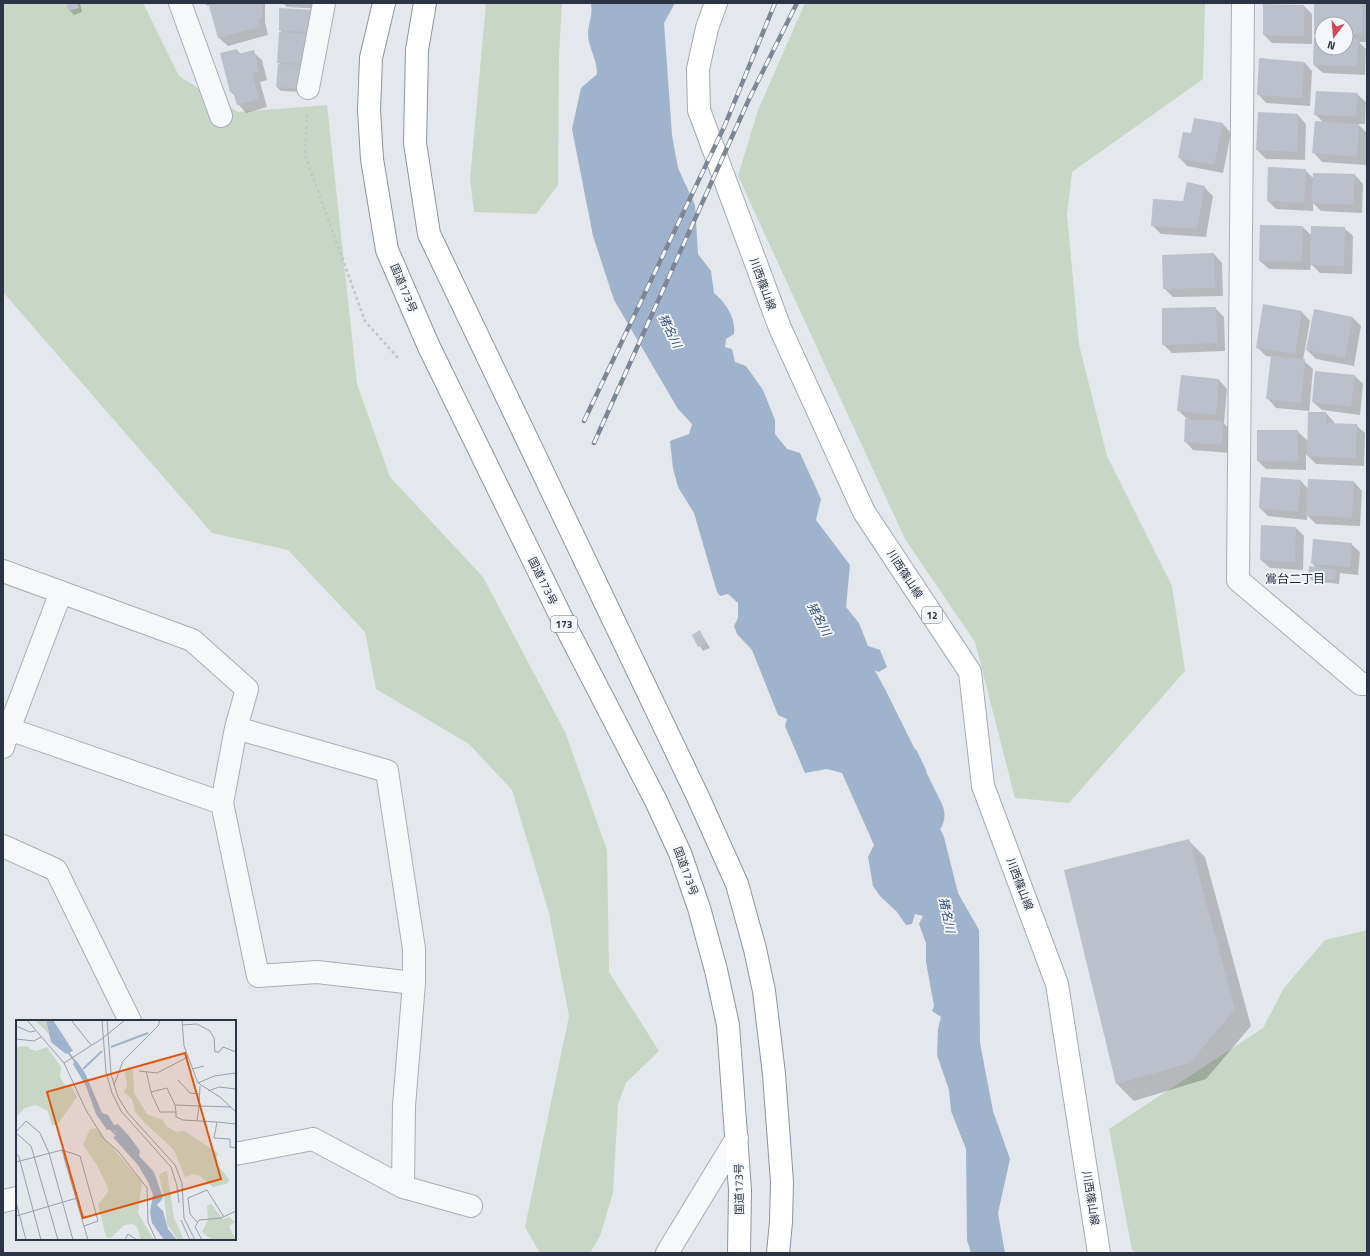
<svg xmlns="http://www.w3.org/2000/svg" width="1370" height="1256" font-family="'Titillium Web','Noto Sans JP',sans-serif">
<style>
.green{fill:#c9d6c5}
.water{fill:#9fb4cc}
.shadow{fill:#0003;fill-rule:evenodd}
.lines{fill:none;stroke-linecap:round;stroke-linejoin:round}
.river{stroke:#9fb4cc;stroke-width:51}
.building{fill:#bbc0ca}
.minor-casing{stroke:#a9aeb7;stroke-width:24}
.major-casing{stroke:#a3abb8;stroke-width:24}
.highway-casing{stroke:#8b94a3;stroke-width:24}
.path{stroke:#c2c5cb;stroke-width:2.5;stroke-dasharray:3 3;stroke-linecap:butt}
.minor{stroke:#f7f8fa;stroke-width:22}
.major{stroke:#fff;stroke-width:22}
.highway{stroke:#fff;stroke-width:22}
.rail-casing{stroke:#7d8696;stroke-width:4.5}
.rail{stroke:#f4f6f9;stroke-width:3;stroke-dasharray:9;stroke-linecap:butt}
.labels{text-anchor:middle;stroke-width:3.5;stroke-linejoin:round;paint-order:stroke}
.shield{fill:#f4f6f9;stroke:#676e7b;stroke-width:1}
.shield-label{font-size:10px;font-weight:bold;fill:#2b3445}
.street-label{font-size:11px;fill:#2b3445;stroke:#f4f6f9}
.water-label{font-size:12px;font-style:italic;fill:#34527a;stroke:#f4f6f9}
.neighbourhood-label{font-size:12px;fill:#1d2536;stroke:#f4f6f9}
.inset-river{fill:none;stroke:#9fb4cc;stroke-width:2}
.inset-road{fill:none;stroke:#9a9fa9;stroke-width:1}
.view{fill:#df570f;fill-opacity:0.15;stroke:#df570f;stroke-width:2}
.inset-edge{fill:none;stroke:#2b3445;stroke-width:2}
</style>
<rect width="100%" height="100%" fill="#e4e7ec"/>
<path class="green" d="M3,3H143L179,76L238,112L327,105L357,384L390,477L483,577L565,732L607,850L609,972L659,1051L626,1083L618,1104L613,1193L600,1236L590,1253H540L525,1227L569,1016L549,913L512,790L469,744L376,689L365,632L288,550L212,533L3,292Z
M486,3H562L559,55L558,185L536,214L474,212L470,179Z
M805,3H1205L1203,79L1072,172L1067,214L1079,345L1107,456L1172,586L1185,671L1069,803L1015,798L975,642L905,539L738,176L758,110Z
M1367,930V1253H1138L1132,1250L1109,1129L1263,1028L1284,988L1325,940Z"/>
<path class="water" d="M591,3H675L664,23L672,135L678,168L695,205L698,254L711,271L714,293C726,303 736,318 734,334L726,339L725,347L732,349L735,362L746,366L763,390L775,420V434L787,449L800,453L821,499L816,520L850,565L846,607L859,623L868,646L880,650L887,667L879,672L854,663L847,667L845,675L853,676L854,682L845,687V703L852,713L875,717L881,727L875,748L879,752L905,748L909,743L917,751L926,770L928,803L944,837L958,893L979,930L980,1043L993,1111L1010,1159L998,1213L1005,1253H971L967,1240L966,1149L951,1111L949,1090L937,1055L938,1029L941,1017L932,1011L934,1006L926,962V943L919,924L923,916L915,914L912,924L906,925L897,912L880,896L873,886L868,857L874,845L842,773L827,769L805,773L785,726L787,719L778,715L752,650L737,634L734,626L738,618V603L728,594L720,596L717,592L694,513L678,487L673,468L670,441L689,434L692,424L678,409L614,300L593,236L572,129L581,88L597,74C597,58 588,47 588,34C588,23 593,17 591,3Z"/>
<path class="shadow" d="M68,3H80L82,12L74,15L70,11Z
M204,3H265V22L268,35L228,46L219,38L210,5L208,6Z
M283,3H323L322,9L287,7Z
M1315,3H1365L1367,5V42H1359L1366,49L1365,75L1323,73L1314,65L1321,39L1315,33ZM1322,24H1346V48H1322Z
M1304,6L1312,14V44L1272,43L1264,35Z
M314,11L307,92L281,91L277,87L281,65L278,62L282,33L280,30Z
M237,50L242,55L253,52L262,60L267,80L260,82L267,107L246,113L238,104L236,97L231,92L221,54Z
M1304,62L1312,71L1310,106L1266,103L1258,94Z
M1357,94L1366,102L1365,124H1358L1367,133L1366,165L1322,162L1314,153L1324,123L1315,114Z
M1298,115L1306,124L1305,160L1266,159L1257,150Z
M1223,124L1231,133L1223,173L1187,166L1179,157L1191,134Z
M1305,170L1313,178L1355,175L1363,184L1362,213L1321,211L1313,203V211L1276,209L1268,201Z
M1204,187L1213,196L1206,237L1161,234L1152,225Z
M1303,227L1312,236L1344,228L1353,236L1352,274L1320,273L1311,264L1310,270L1269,269L1260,261Z
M1214,254L1222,263L1223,296L1173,297L1164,288Z
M1215,308L1224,317L1225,351L1172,353L1163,344Z
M1302,312L1310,321L1303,360L1313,369L1309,413H1326L1334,422V424L1356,425L1365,433L1364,466L1316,464L1306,454V470L1266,469L1258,461L1297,431L1308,441L1309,411L1276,408L1268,399L1272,357L1266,356L1257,347Z
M1353,318L1361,326L1354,366L1316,359L1307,350Z
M1355,376L1363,384L1360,415L1322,410L1313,402Z
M1219,380L1227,389L1224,423L1231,431L1230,453L1193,450L1185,441L1188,420L1178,410Z
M1301,481L1309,490L1354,482L1362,491L1360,526L1316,524L1307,515V520L1268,516L1260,508Z
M1296,528L1304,536L1303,570L1270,568L1261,560Z
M1351,544L1360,552L1358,575L1340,573L1339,584L1313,581L1309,577L1316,568L1312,563Z
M700,632L710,648L703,651L693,635Z
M1188,840L1205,857L1251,1026L1206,1079L1134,1101L1117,1084Z"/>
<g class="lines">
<path class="river" d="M813,610L864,704L919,815"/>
</g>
<path class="building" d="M66,3H77L79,8L69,11Z
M218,3H262V19H258L260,27L218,38L209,6Z
M1314,3H1363L1362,34H1346V24H1322V33H1314Z
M1263,4L1304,5V36L1263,35Z
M279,8L315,10L314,32L279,31Z
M279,32L312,34L309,64L277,63Z
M1314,38H1322V48H1346V39H1358L1357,66L1313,65Z
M237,49L238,54L254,50L259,72L252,73L259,99L237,105L233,91L230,92L220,53Z
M1259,58L1304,62L1302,98L1257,95Z
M278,64L309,65L303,89L276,87Z
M1316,91L1358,93L1356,116L1314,115Z
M1258,112L1298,114L1297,152L1256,150Z
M1194,118L1223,123L1214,165L1178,158L1183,132L1191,133Z
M1315,121L1359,124L1357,157L1312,153Z
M1268,167L1306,169L1304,203L1267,201Z
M1313,173L1355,174L1353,205L1311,203Z
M1187,182L1205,186L1197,229L1151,226L1153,199L1183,201Z
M1260,225L1303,226L1302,262L1259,261Z
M1311,226L1345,227L1344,266L1310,265Z
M1214,253L1215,288L1163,289L1162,255Z
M1263,304L1302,311L1295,354L1256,348Z
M1216,307L1217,343L1162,345V308Z
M1314,309L1353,317L1345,358L1306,350Z
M1271,356L1305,359L1301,403L1266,399Z
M1315,371L1355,375L1351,407L1312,402Z
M1181,375L1219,379L1216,415L1177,411Z
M1308,412H1326V423L1357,424L1356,458L1307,456Z
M1185,419L1223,421L1222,445L1184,442Z
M1257,430H1298V462L1257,461Z
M1261,477L1301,480L1298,512L1259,508Z
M1308,479L1354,481L1352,518L1306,515Z
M1261,525L1296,527L1295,562L1260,560Z
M1313,539L1352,543L1350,567L1311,564Z
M1309,566L1336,569L1335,580L1308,578Z
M700,630L706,643L698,647L692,635Z
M1189,839L1235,1009L1190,1063L1116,1084L1064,870Z"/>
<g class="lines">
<g class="minor-casing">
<path id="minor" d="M180,3L221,116
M1243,3L1238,580L1361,684H1367
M308,88L324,3
M3,571L192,640L247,689L236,728
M3,727L9,729L61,592
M3,747L9,729L222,803
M3,846L56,870L130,1021
M235,1154L313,1139L403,1187L471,1206
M403,1187L404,1106L414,983V949L387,771L236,728L222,803L258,976L317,972L414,983
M3,1201L17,1198
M667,1253L737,1138"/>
</g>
<g class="major-casing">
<path id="major" d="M716,3L707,28L698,69L699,110L780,328L864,512L970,672L983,786L1057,984L1099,1253"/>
</g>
<g class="highway-casing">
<path id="highway" d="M384,3L371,58L369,110L372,159L387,250L429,347L568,631L656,801L680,853L699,908L716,970L728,1025L740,1190L739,1253
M425,3L417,50L415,143L429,234L698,797L737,884L755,949L764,991L774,1074L782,1182L781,1222L778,1253"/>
</g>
<path class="path" d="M307,114L305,155L365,321L398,358"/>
<use href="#minor" class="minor"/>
<use href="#major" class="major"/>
<use href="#highway" class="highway"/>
<g class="rail-casing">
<path id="rail" d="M584,421L725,125L775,3
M594,443L749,99L797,3"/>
</g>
<use href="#rail" class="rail"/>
</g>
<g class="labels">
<g class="shield">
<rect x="922" y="607" width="20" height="16" rx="3"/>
<rect x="551" y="616" width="26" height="16" rx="3"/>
</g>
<g class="shield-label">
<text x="932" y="619">12</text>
<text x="564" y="628">173</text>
</g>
<g class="street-label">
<text transform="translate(763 284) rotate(70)" y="4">川西篠山線</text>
<text transform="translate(404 288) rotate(67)" y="4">国道173号</text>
<text transform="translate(905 574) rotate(57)" y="4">川西篠山線</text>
<text transform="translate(543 581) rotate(64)" y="4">国道173号</text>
<text transform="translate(686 871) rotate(70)" y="4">国道173号</text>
<text transform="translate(1020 884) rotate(69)" y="4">川西篠山線</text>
<text transform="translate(739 1189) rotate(-91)" y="4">国道173号</text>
<text transform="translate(1091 1198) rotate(81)" y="4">川西篠山線</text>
</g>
<g class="water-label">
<text transform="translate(670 331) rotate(64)" y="4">猪名川</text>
<text transform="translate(819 619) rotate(62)" y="4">猪名川</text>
<text transform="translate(947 915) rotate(78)" y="4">猪名川</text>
</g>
<g class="neighbourhood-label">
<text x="1295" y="583">鴬台二丁目</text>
</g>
</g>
<g transform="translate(16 1020)">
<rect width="220" height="220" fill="#e4e7ec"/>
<path d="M19,0H30L33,14ZM12,26L14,29L20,31L31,27L45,47L44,57L48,64L55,66L61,77L41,105H36L32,91L20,85L9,88L0,97V27ZM112,46L117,51L118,73L131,94L147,100L150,106L160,112L168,111L202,133L200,143L213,159L212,163L197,167L184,156L178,154L169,157L158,130L127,101L119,91L116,79L108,72L111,66L109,52ZM80,108L126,162L122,193L138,220H125L121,207L117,204L108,205L95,218L90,217L82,185L92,172V168L81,145L67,125L74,109ZM151,151L158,198L168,220H162L151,204L148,175L143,156L145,153ZM195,184L207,199L213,197L219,202L213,206L220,220H196L186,212L192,200L191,186Z" fill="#c9d6c5"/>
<path d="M30,0H37L57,31L50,34L35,22ZM60,40L69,53L86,93L92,95L98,105L102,104L113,116L124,131L123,136L138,152L147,178L141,185L147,191L152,209L161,220H148L136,203L134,192L137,175L133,164L122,145L97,117L100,116V112L95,109L91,110L80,94L70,66L57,44Z" fill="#9fb4cc"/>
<path class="inset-river" d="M95,27L132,13M49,28L63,47M67,49L86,31M89,103L104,119"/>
<path class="inset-road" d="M11,0L48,43L70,90L88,119L103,132L131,168L132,202L140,220M55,0L75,25M86,0L90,52L96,73L105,91L155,147L161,166L163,183M91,0L95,54L102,77L112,93L159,145L166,163L168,198L179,220M166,0L168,26L182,63L204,77L220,92M166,5L181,4L194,11L198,18L199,32H203L207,27L220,32M0,6L14,12L19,11M0,19L18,21L25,17M48,43L87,18L109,0M176,49L188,46M123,51L141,53L172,37M130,51L132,59L135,72L136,75L144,92H160L159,85L151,68L135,72M162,60L174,73L183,74M182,63L198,56L220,53M98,65L107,41L142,6L144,0M192,71L203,67L220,69M159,85L183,86L184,66M160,92V97L167,100L201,102L198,118L214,119V127L220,128M181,101L183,86L215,87M201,102L220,104M0,112L10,101L24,113L33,133L57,220M0,113L15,126L42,220M46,130L64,136L82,201L68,206M0,133L3,137L25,220M0,142L46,130L72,220M0,182L10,220M0,196L61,178M165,200L174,220M181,202L174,194L172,178L191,170L208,197M109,220L112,214L121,220M186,220L179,207L183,200L205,198L220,191"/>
<path class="view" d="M169,33L205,159L67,198L31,72Z"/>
<rect width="220" height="220" class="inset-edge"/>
</g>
<rect width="1370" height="1256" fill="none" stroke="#2b3445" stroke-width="8"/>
<g transform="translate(1334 36) rotate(196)"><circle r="19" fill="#f4f6f9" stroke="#a4a8b1"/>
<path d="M0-3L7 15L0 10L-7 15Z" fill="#d1495b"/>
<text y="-6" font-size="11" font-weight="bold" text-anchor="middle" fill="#2b3445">N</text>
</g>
</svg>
